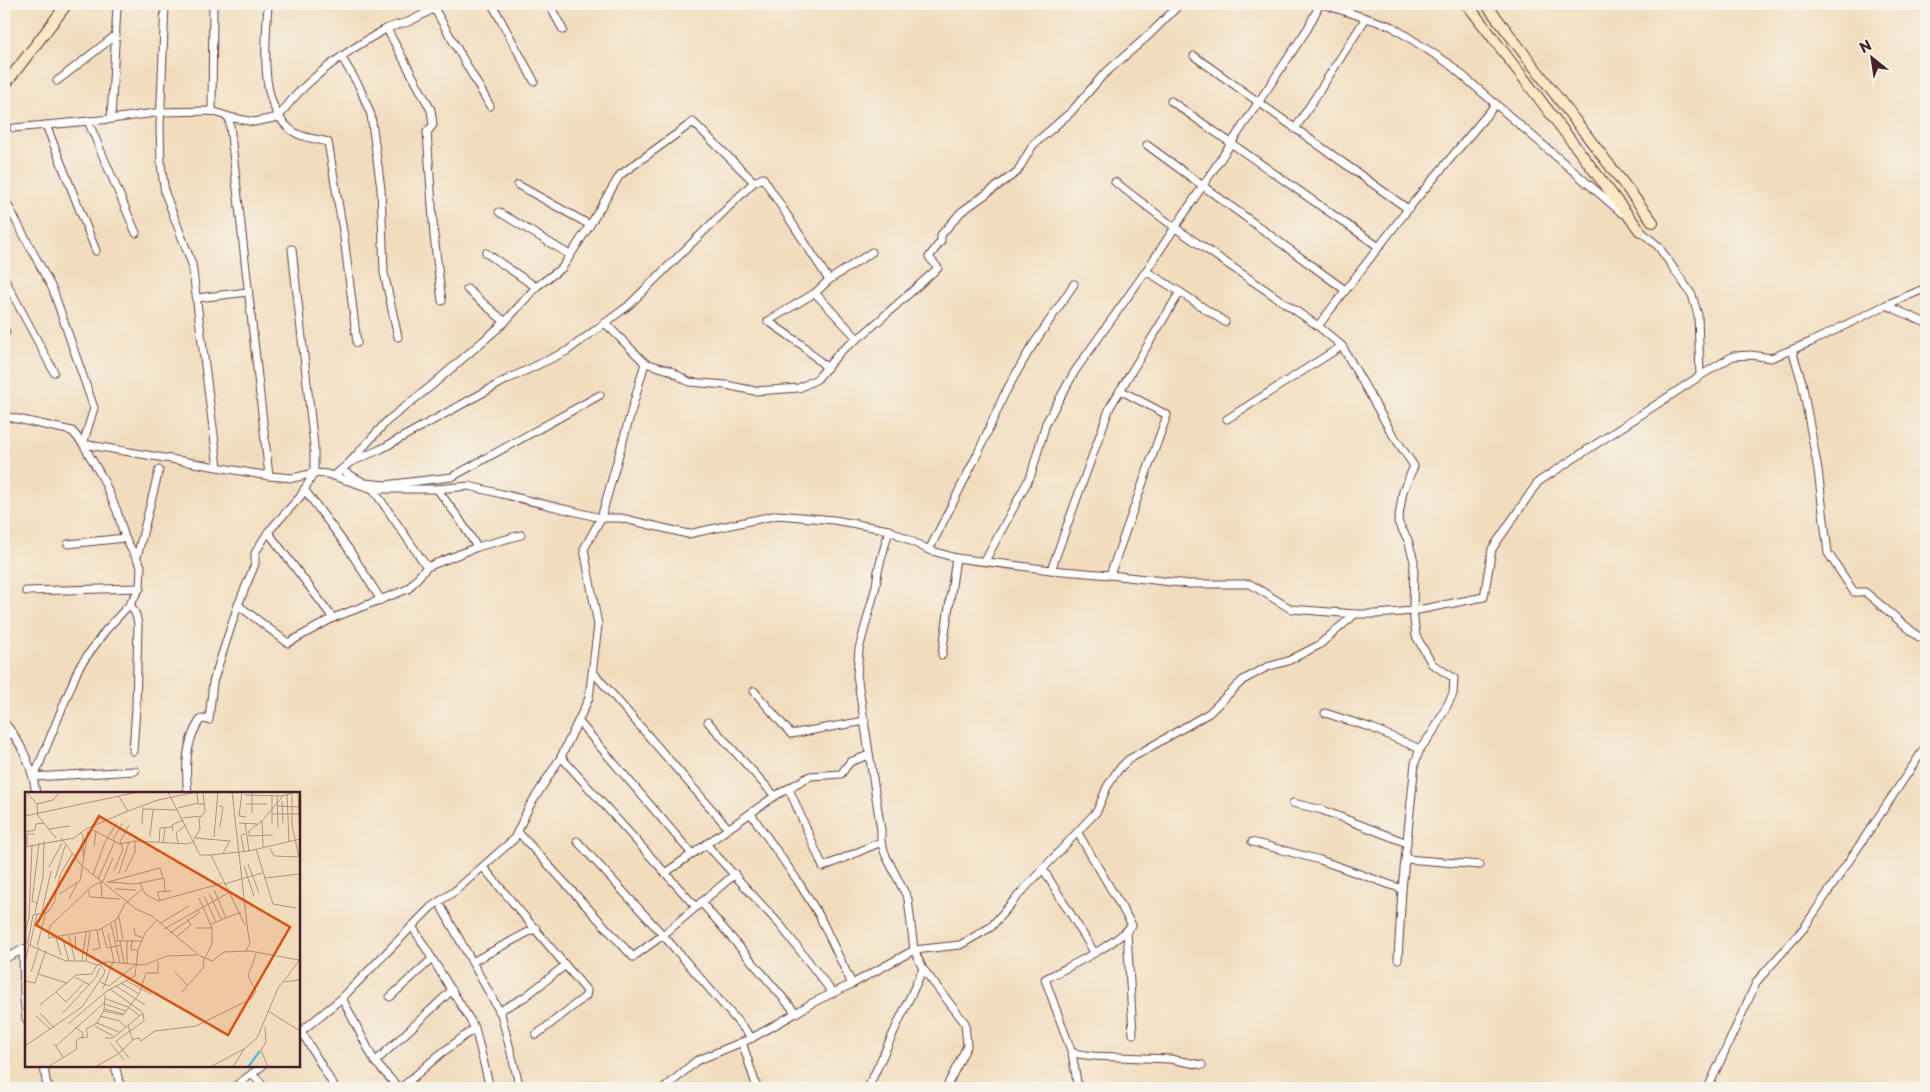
<svg xmlns="http://www.w3.org/2000/svg" width="1930" height="1092" font-family="'Playpen Sans',sans-serif">
  <style>
    .lines { fill: none; stroke-linecap: round; stroke-linejoin: round }
    .street-casing { stroke: #633c41; stroke-width: 9 }
    .secondary-casing { stroke: #633c41; stroke-width: 12 }
    .street { stroke: #fff; stroke-width: 7 }
    .secondary { stroke: #fae7c3; stroke-width: 10 }
    .inset-river { fill: none; stroke: #5abdd8; stroke-width: 2.5 }
    .inset-road { fill: none; stroke: #ae9183; stroke-width: 1 }
    .view { fill: #d8530f; fill-opacity: 0.15; stroke: #d8530f; stroke-width: 2.5 }
    .inset-edge { fill: none; stroke: #4a1f2b; stroke-width: 2.5 }
  </style>
  <rect width="100%" height="100%" fill="#f7f3e8"/>
  <filter id="ink" filterUnits="userSpaceOnUse"><feTurbulence type="fractalNoise" baseFrequency=".02" numOctaves="2"/><feDisplacementMap in="SourceGraphic" scale="10" xChannelSelector="R" yChannelSelector="G"/><feConvolveMatrix kernelMatrix="1 2 1 2 8 2 1 2 1" color-interpolation-filters="sRGB"/></filter>
  <filter id="wash" filterUnits="userSpaceOnUse"><feTurbulence type="fractalNoise" baseFrequency=".0096" numOctaves="4" result="noise"/><feDisplacementMap in="SourceGraphic" scale="20" xChannelSelector="R" yChannelSelector="G"/><feGaussianBlur stdDeviation="1.12" result="paint"/><feColorMatrix in="noise" values="0 0 0 0 0 0 0 0 0 0 0 0 0 0 0 0 0 1.4 0 .05"/><feComposite in="paint" operator="in"/></filter>
  <g filter="url(#wash)">
    <rect width="100%" height="100%" fill="#f1ddbd"/>
  </g>
  <g filter="url(#ink)">
    <g class="lines">
      <defs>
        <g id="street">
          <polyline points="165,4 160,127 161,164 165,193 192,264 218,467"/>
          <path d="M268,4C266,42 257,108 294,132C302,138 318,139 328,142L344,237L357,343"/>
          <polyline points="492,4 534,81"/>
          <polyline points="549,4 563,30"/>
          <polyline points="1322,4 1391,26 1448,63 1622,213"/>
          <polyline points="434,8 490,106"/>
          <polyline points="387,29 431,110 433,125 427,132 434,236 442,301"/>
          <polyline points="1194,56 1408,209"/>
          <polyline points="342,58 359,86 371,115 381,189 384,273 398,337"/>
          <polyline points="57,81 116,35"/>
          <polyline points="1171,101 1379,247"/>
          <polyline points="212,111 213,4"/>
          <polyline points="229,117 269,476"/>
          <polyline points="111,119 117,7"/>
          <polyline points="88,121 136,233"/>
          <polyline points="46,125 96,251"/>
          <path d="M14,128L111,119L162,112L212,111L229,117L254,122L279,117C301,82 349,49 386,29C392,26 400,24 408,22C419,17 431,10 442,4"/>
          <polyline points="1295,129 1366,18"/>
          <polyline points="1147,145 1345,290"/>
          <polyline points="1115,182 1174,227 1318,326 1342,346 1391,432 1414,466 1403,491 1398,522 1408,540 1414,561 1413,611 1416,636 1432,664 1454,678 1453,694 1433,732 1420,749 1415,763 1402,889 1398,959"/>
          <polyline points="518,185 590,225"/>
          <polyline points="4,198 53,290 94,408 83,444 103,479 117,511 125,538 141,566 140,588 130,604 106,630 79,667 34,777"/>
          <polyline points="499,212 570,255"/>
          <polyline points="1638,229 1658,246 1692,295 1698,315 1700,376"/>
          <polyline points="486,253 536,287"/>
          <polyline points="4,278 54,372"/>
          <polyline points="467,289 505,322"/>
          <polyline points="1180,292 1225,322"/>
          <polyline points="815,293 857,338"/>
          <polyline points="197,298 248,292"/>
          <polyline points="1886,305 1926,323"/>
          <polyline points="605,323 645,363 669,370 689,382 726,385 755,391 799,388 817,379 841,351 865,333 938,268 929,257 941,241 941,235 961,212 1017,172 1033,145 1071,112 1103,75 1149,35 1180,4"/>
          <polyline points="1318,326 1408,209 1496,104"/>
          <polyline points="4,333 6,332"/>
          <polyline points="1792,350 1802,382 1818,470 1828,553 1854,592 1865,592 1919,637 1926,635"/>
          <polyline points="827,368 802,345 768,321 815,293 829,280 872,252"/>
          <polyline points="4,416 72,431 83,444 269,476 293,478 314,473 327,474 373,489 437,489 469,486 601,518 621,518 688,534 778,515 834,520 889,530 929,550 956,558 1051,570 1110,575 1189,584 1250,584 1291,609 1355,614 1376,614 1413,611 1484,597 1492,549 1538,482 1700,376 1733,356 1751,355 1771,358 1811,342 1886,305 1926,288"/>
          <polyline points="1227,419 1342,346"/>
          <polyline points="349,463 381,449 506,380 567,351 628,306 754,182 763,178 829,280"/>
          <polyline points="341,470 365,483 385,485 452,477 600,395"/>
          <polyline points="335,475 349,463 387,421 431,386 505,322 536,287 562,268 590,225 620,175 693,122 754,182"/>
          <polyline points="304,489 348,548 381,600"/>
          <polyline points="373,489 427,567"/>
          <polyline points="437,489 458,517 477,547"/>
          <polyline points="889,530 878,571 876,586 859,649 857,675 881,830 881,842 886,856 908,899 914,950 923,969 965,1023 967,1046 946,1088"/>
          <polyline points="268,532 333,618"/>
          <polyline points="68,544 125,538"/>
          <polyline points="929,550 978,453 1005,393 1029,351 1074,284"/>
          <polyline points="137,557 159,470"/>
          <polyline points="985,561 1031,475 1046,423 1075,371 1146,271 1308,28 1320,4"/>
          <polyline points="1051,570 1110,407 1180,292 1146,271"/>
          <polyline points="1110,575 1167,415 1120,390"/>
          <polyline points="26,591 140,588"/>
          <polyline points="130,604 136,615 138,624 136,707 133,751"/>
          <polyline points="238,605 288,643 333,618 408,589 427,567 477,547 521,535"/>
          <polyline points="942,655 956,558"/>
          <polyline points="593,672 728,828"/>
          <polyline points="754,691 791,734 865,721"/>
          <polyline points="1325,713 1372,728 1420,749"/>
          <path d="M4,722C22,743 32,766 36,793"/>
          <polyline points="579,722 692,854"/>
          <polyline points="708,722 775,796"/>
          <polyline points="4,737 13,733"/>
          <polyline points="561,757 695,906"/>
          <polyline points="34,777 135,771"/>
          <polyline points="789,789 823,867 881,842"/>
          <path d="M188,793C185,769 186,739 201,719L209,720L213,682L238,605L255,564V553L268,532L300,497L314,473V446L292,249"/>
          <polyline points="1293,803 1322,810 1407,843"/>
          <polyline points="751,814 797,880 819,915 852,984"/>
          <polyline points="518,832 633,957 663,935 735,874"/>
          <path d="M1078,833L1132,925C1113,947 1071,965 1045,979L1072,1053L1078,1088"/>
          <polyline points="577,841 663,935 752,1038"/>
          <polyline points="1252,842 1320,860 1402,889"/>
          <polyline points="706,844 781,926 832,992"/>
          <polyline points="1406,859 1480,865"/>
          <polyline points="483,867 587,991 586,996 536,1035"/>
          <polyline points="1043,869 1094,952"/>
          <polyline points="665,873 775,796 810,776 841,774 850,762 869,755"/>
          <polyline points="701,902 796,1013"/>
          <polyline points="442,908 501,1014 520,1088"/>
          <polyline points="412,926 475,1028 490,1088"/>
          <polyline points="1127,932 1133,1034"/>
          <polyline points="23,950 24,998 26,1019"/>
          <polyline points="4,959 26,948"/>
          <polyline points="472,962 536,928"/>
          <polyline points="390,997 432,959"/>
          <polyline points="342,998 375,1062 399,1088"/>
          <polyline points="499,1011 525,997 563,967"/>
          <polyline points="301,1031 335,1088"/>
          <polyline points="299,1033 342,998 431,907 455,891 514,839 529,807 561,757 589,698 598,625 584,549 601,518 645,363"/>
          <polyline points="742,1042 757,1088"/>
          <polyline points="1072,1053 1093,1056 1170,1059 1202,1065"/>
          <polyline points="375,1062 452,990"/>
          <polyline points="44,1066 46,1081 49,1088"/>
          <polyline points="115,1066 121,1088"/>
          <polyline points="252,1074 265,1088"/>
          <polyline points="233,1088 262,1066"/>
          <polyline points="401,1088 439,1055 475,1028"/>
          <polyline points="665,1088 696,1061 752,1038 796,1013 812,1003 852,984 914,950 960,945 991,927 1014,900 1097,811 1107,787 1118,770 1128,760 1209,713 1243,680 1267,667 1288,661 1319,645 1355,614"/>
          <polyline points="868,1088 923,969"/>
          <polyline points="1708,1088 1757,981 1804,928 1926,746"/>
        </g>
        <g id="secondary">
          <polyline points="1467,4 1640,231"/>
          <polyline points="1486,4 1653,222"/>
          <polyline points="4,86 67,4"/>
        </g>
      </defs>
      <use href="#street" class="street-casing"/>
      <use href="#secondary" class="secondary-casing"/>
      <use href="#street" class="street"/>
      <use href="#secondary" class="secondary"/>
    </g>
  </g>
  <g transform="translate(25 792)">
    <rect width="275" height="275" fill="#f1ddbd"/>
    <path class="inset-river" d="M223,275L235,259"/>
    <path class="inset-road" d="M1,0L12,12L28,8L35,0M143,0L175,63H186L220,133M172,0L173,12H180M207,0L223,141M217,0L214,24L221,25M273,0L275,46M267,2V33L274,65M220,3L258,4L270,0M262,3L264,50M252,4L253,35M94,5L103,19M257,9L258,31M12,12L13,24L31,46M221,12H242M194,14L198,15L195,35M252,14L273,15M153,16L173,11M118,17L153,18M227,21V0M247,22H275M0,24L113,0M158,26L176,24M237,29L224,39V44L248,43M214,31L232,32M220,31L224,59M117,32L118,15M247,32V4M23,37L45,34M68,38L95,52L110,49L163,52L170,49M148,39L147,33L158,28M0,40L10,38L11,32L19,31M55,41L58,43V64M125,44L128,18M189,45L193,0M36,46L56,73L111,117L127,124L175,164L187,169L199,160L225,159L274,168M170,46L205,49L198,61M88,47L98,31M169,47L175,37L174,27L180,20L178,0M134,50L135,36L147,35M138,51L140,36M153,51L151,41L161,33M2,53V42H9M0,55L49,46L61,37L103,19L133,8L172,0M69,55L71,39M238,55L237,29L258,4M245,56L249,64L274,65M231,57L248,112L271,116M219,60L216,43L220,42M186,63L224,59L275,47M88,66L78,89L67,94L25,134L23,146L76,137L92,127L100,112L117,97M223,72L234,101M219,74L229,104M24,75L37,51M0,79V110M89,79L98,57L95,50L104,33M100,80L110,60V49M94,81L104,50M68,83L80,50L92,31M239,86L275,82M30,87L40,54M73,87L90,49M76,90L77,106M82,90L110,92L139,86L140,100M83,90L135,76L138,86M115,91L120,102L133,109L198,91M199,92L237,81M90,97L111,98M63,98L65,105L95,107M189,98L201,126M184,101L196,127M34,102L55,89L63,39M179,104L191,130M44,107L52,92M135,108L132,100L146,99M13,112L7,109L14,51M17,120L26,79M10,121L18,85L19,49M94,125L98,148M90,129L93,149M86,132L91,154M134,132L164,114M186,132L216,120M109,136L110,143L118,146M171,136H187M77,137L82,156L96,153M139,137L205,100M0,140L4,126L7,53M83,141L89,170M145,141L174,121L172,117M50,143L51,159M44,144L50,169M37,145L44,169M151,145L166,133L162,127M31,146L36,163M0,147L4,153L0,170M102,148V171M107,148L106,158H113M90,149H117M95,149L99,171M3,150L8,123L23,120L29,111L35,83L47,62M4,153L41,169H61L72,173L82,170L119,173L142,164L172,163M5,153L12,121M12,154L21,120M91,154L95,171M67,158L75,156L72,138M221,159L225,151L223,140M57,169L61,140M61,169L65,140M6,180L14,155M150,180L162,193M13,182L42,191M50,185L65,193M0,189L10,191L21,158M102,189L126,202M259,189L275,167M75,190L84,194L110,173M96,191L114,202M91,194L120,213M78,197L88,170M85,197L117,220M31,200L41,210L59,191M157,200L179,175L178,169L187,152V136L174,106M81,207L103,215L115,224M80,212L101,219M15,213L51,183L67,182L72,173M79,217L99,222M78,219L98,223L114,202L121,181H133V169M243,219L275,239M15,221L29,236M38,221L71,185L75,176M11,224L25,237M75,224L95,229L101,236M72,231L94,240M43,232L82,199L110,184L113,158L120,141L132,128M70,234L88,244M103,234L108,249M50,235L58,241L57,247M240,235L241,250L236,258L243,275M80,246H88L118,221M91,249L119,229L118,221M91,249L104,266M29,252L39,266M86,252L99,268M0,254L57,215L79,182L80,178L74,172M31,254L80,210M23,275L52,257L51,249L54,246L63,245L61,237L72,231L79,218L80,203M70,275L93,262L109,247L114,246L116,249L130,239L171,234L226,207L231,199L223,184L231,162M185,275L219,257L232,246L254,194L258,190L275,188M208,275L219,257"/>
    <path class="view" d="M74,24L265,135L203,243L11,133Z"/>
    <rect width="275" height="275" class="inset-edge"/>
  </g>
  <rect width="1930" height="1092" fill="none" stroke="#f7f3e8" stroke-width="20"/>
  <g transform="translate(1872 58) rotate(330)" stroke="#f7f3e8" stroke-width="4" paint-order="stroke">
  <path d="M0-4L9 19L0 12L-9 19Z" fill="#4a1f2b"/>
  <text y="-8" font-size="14" font-weight="bold" text-anchor="middle" fill="#4a1f2b">N</text>
  </g>
</svg>
